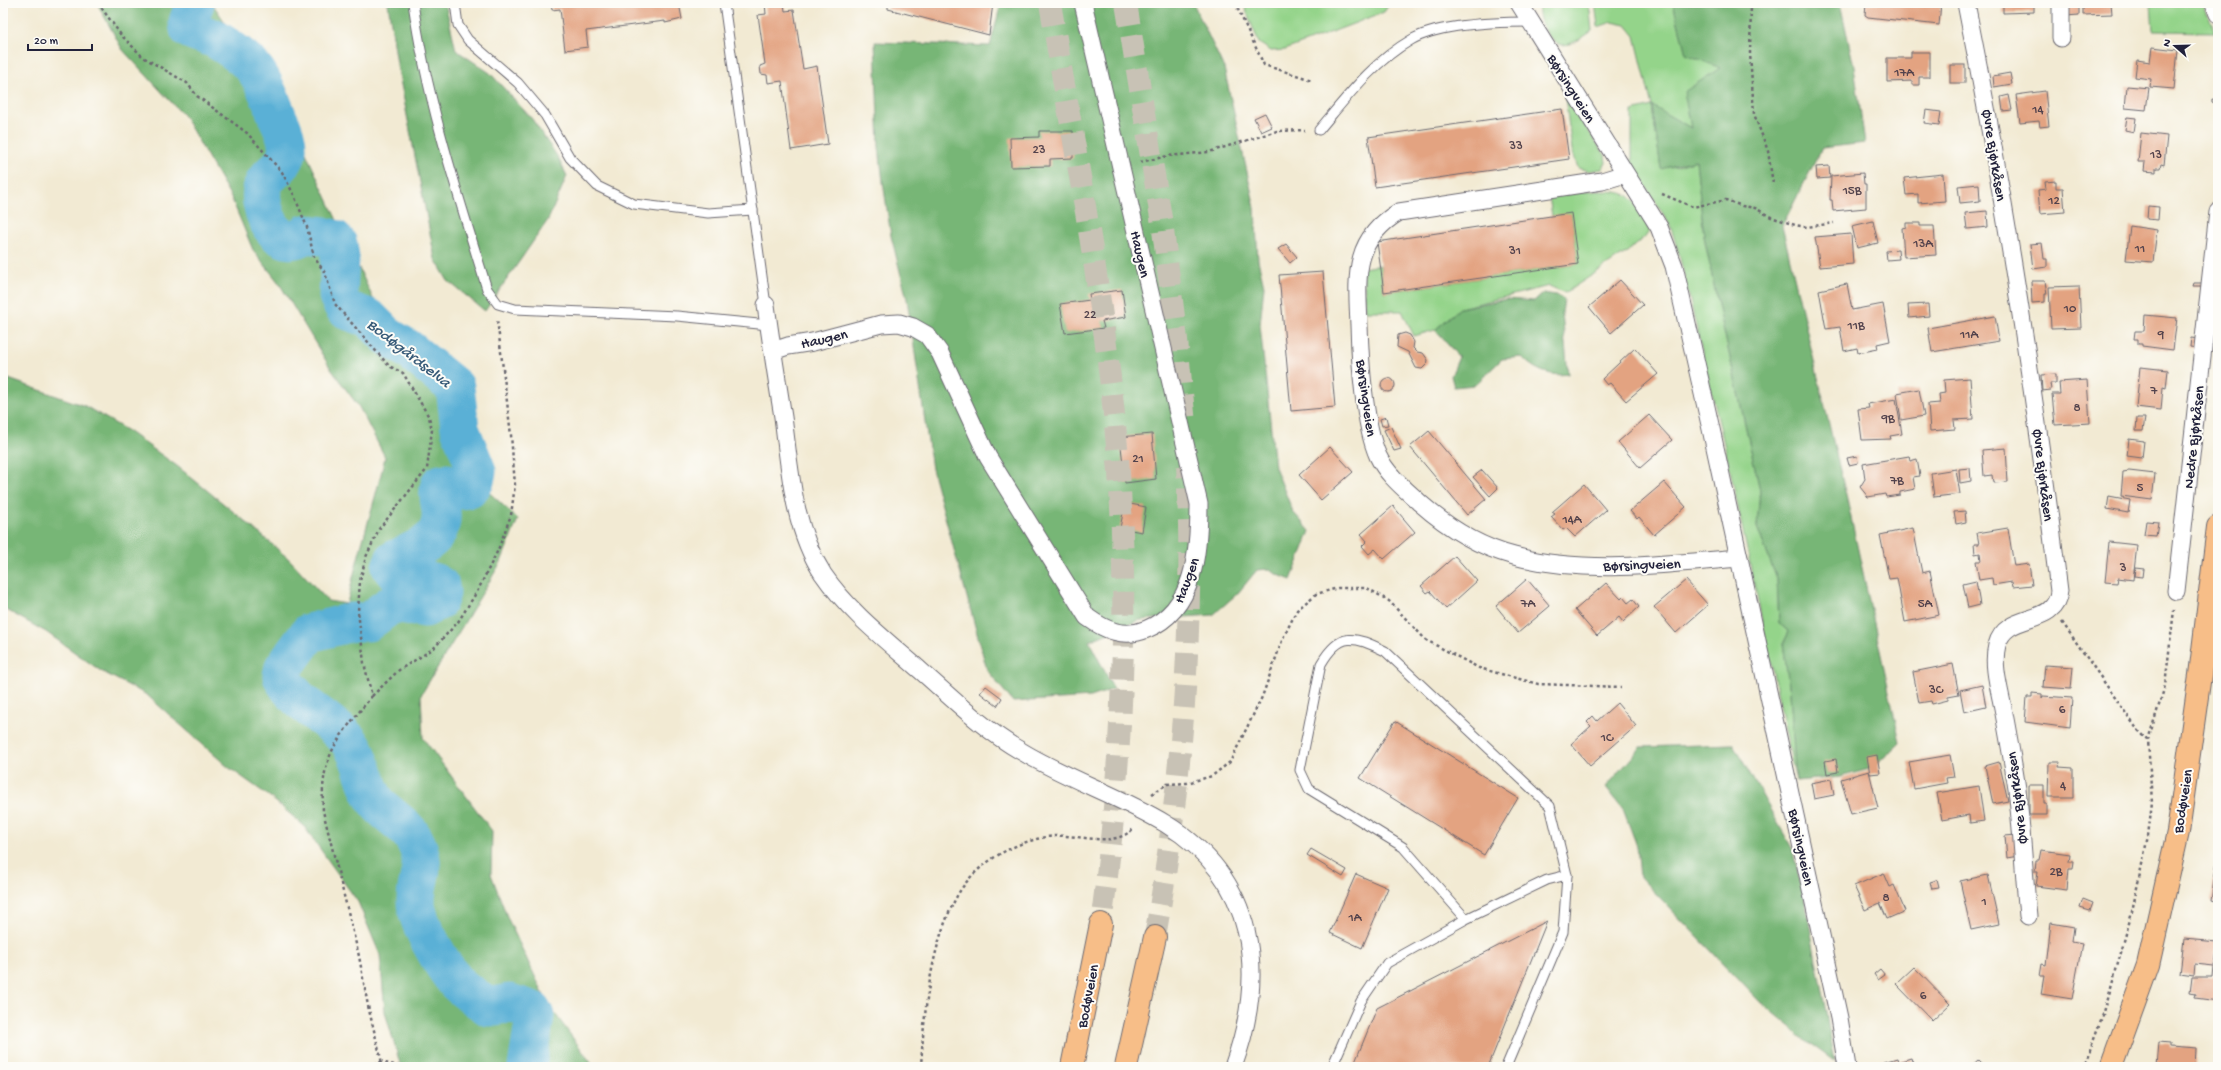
<svg xmlns="http://www.w3.org/2000/svg" width="2221" height="1070" font-family="'Gochi Hand',sans-serif">
  <style>
    .green { fill: #94d48a; stroke: #5b7b62 }
    .forest { fill: #77b676; stroke: #4c6c58 }
    .lines { fill: none; stroke-linecap: round; stroke-linejoin: round }
    .river { stroke: #5ab0d6; stroke-width: 39 }
    .building { fill: #e3a381 }
    .trunk-tunnel { stroke: #c8c2b5; stroke-width: 22; stroke-dasharray: 22 11; stroke-linecap: butt }
    .service-casing { stroke: #6b6870; stroke-width: 11 }
    .minor-casing { stroke: #6b6870; stroke-width: 19 }
    .primary-casing { stroke: #6b6870; stroke-width: 24 }
    .trunk-casing { stroke: #6b6870; stroke-width: 24 }
    .path { stroke: #6b6870; stroke-width: 2.5; stroke-dasharray: 3 3; stroke-linecap: butt }
    .service { stroke: #fff; stroke-width: 9 }
    .minor { stroke: #fff; stroke-width: 17 }
    .primary { stroke: #f7be88; stroke-width: 22 }
    .trunk { stroke: #f7be88; stroke-width: 22 }
    .labels { text-anchor: middle; stroke-width: 4; stroke-linejoin: round; paint-order: stroke }
    .number-label { font-size: 13px; fill: #52424c }
    .street-label { font-size: 15px; fill: #22223b; stroke: #fdfcf7 }
    .water-label { font-size: 16px; font-style: italic; fill: #385b79; stroke: #fdfcf7 }
  </style>
  <rect width="100%" height="100%" fill="#fdfcf7"/>
  <filter id="ink" filterUnits="userSpaceOnUse"><feTurbulence type="fractalNoise" baseFrequency=".025" numOctaves="2"/><feDisplacementMap in="SourceGraphic" scale="8" xChannelSelector="R" yChannelSelector="G"/><feConvolveMatrix kernelMatrix="1 2 1 2 8 2 1 2 1" color-interpolation-filters="sRGB"/></filter>
  <filter id="wash" filterUnits="userSpaceOnUse"><feTurbulence type="fractalNoise" baseFrequency=".012" numOctaves="4" result="noise"/><feDisplacementMap in="SourceGraphic" scale="16" xChannelSelector="R" yChannelSelector="G"/><feGaussianBlur stdDeviation="0.9" result="paint"/><feColorMatrix in="noise" values="0 0 0 0 0 0 0 0 0 0 0 0 0 0 0 0 0 1.4 0 .05"/><feComposite in="paint" operator="in"/></filter>
  <g filter="url(#wash)">
    <rect width="100%" height="100%" fill="#f2ead3"/>
    <g class="green">
      <polygon points="1243,3 1390,3 1384,12 1285,50 1271,51 1259,43"/>
      <path d="M1539,3H1589L1592,31C1576,42 1559,55 1546,32C1540,21 1538,16 1539,3Z"/>
      <polygon points="1595,3 1673,3 1686,53 1720,67 1691,128 1652,107 1661,168 1678,166 1696,160 1704,236 1717,300 1760,490 1757,527 1777,579 1779,623 1789,632 1783,644 1790,692 1796,781 1729,465 1679,254 1670,225 1632,164 1632,111 1652,106 1635,36 1626,25 1612,22 1598,27"/>
      <polygon points="2151,3 2203,3 2215,32 2153,31"/>
      <polygon points="1565,97 1605,155 1606,163 1602,169 1589,171 1578,168 1572,150"/>
      <path d="M1595,191C1637,191 1632,197 1650,232L1627,252L1565,293L1549,286L1460,308L1435,330L1414,336L1402,311H1366L1363,268L1380,265L1384,292L1578,264L1571,214L1552,216L1549,196Z"/>
    </g>
    <g class="forest">
      <path d="M97,3H212L245,52L306,153L375,303L445,397L456,437L479,483L518,519L501,562L421,695L423,738L492,831L491,874L508,919L548,1004L594,1067H401L385,1012L380,955L358,902L303,825L269,796L228,767L147,695L101,671L46,632L3,608V377L85,406L128,431L177,466L251,526L290,560L328,601L347,604C357,554 374,507 385,457L359,407L331,369L279,283L253,250L231,197L184,116L122,49Z"/>
      <polygon points="388,3 445,3 456,50 490,73 532,119 557,156 567,176 548,220 485,311 448,281 435,259 397,64"/>
      <polygon points="1001,3 1193,3 1224,68 1255,208 1258,260 1264,286 1260,325 1275,467 1293,512 1310,531 1291,580 1276,574 1270,569 1257,570 1238,593 1213,615 1140,620 1089,641 1114,689 1091,697 1013,702 987,670 932,469 907,299 891,236 883,182 879,147 875,42 990,46"/>
      <polygon points="1673,3 1840,3 1854,67 1865,143 1822,148 1782,226 1848,504 1900,742 1873,768 1840,777 1796,781 1790,692 1783,644 1789,632 1779,623 1777,579 1757,527 1760,490 1717,300 1704,236 1696,160 1661,169 1652,106 1691,128 1684,92 1720,68 1686,54"/>
      <path d="M1543,293L1556,295L1564,299L1562,313L1568,374C1550,377 1534,370 1522,357L1502,359L1475,385L1454,387L1451,376L1459,357L1435,330L1460,308L1507,299L1534,301Z"/>
      <polygon points="1733,744 1792,848 1805,901 1835,1061 1802,1037 1760,1002 1640,877 1637,846 1623,809 1606,787 1641,747"/>
    </g>
    <g class="lines">
      <path class="river" d="M195,3L188,22L189,29C198,34 208,35 217,40C230,48 247,59 256,71C265,83 272,103 278,118C283,128 290,144 286,156C280,174 258,173 262,202C266,223 281,252 305,234L323,236L334,239L338,244L340,257L338,296L343,306L349,311L369,318L387,336L407,348L455,387L460,429L477,471L475,481L469,489L461,490L447,483L440,484C437,494 440,501 441,511C444,542 417,548 394,560L391,567L393,570L435,583L440,586L441,593L438,601L425,608L393,603L368,622H352L309,633L284,667L282,676C295,705 328,717 348,740C363,757 363,783 376,801C386,815 405,823 414,839C429,867 416,875 416,901C416,922 443,967 457,983C466,992 478,999 489,1007L510,1003L532,1010L535,1016L527,1067"/>
    </g>
    <g id="blocks">
      <g class="building">
        <polygon points="551,3 679,3 682,19 665,23 665,21 586,31 588,47 565,50 560,9 552,10"/>
        <polygon points="765,3 784,3 785,11 794,10 803,69 817,66 828,144 791,150 782,81 768,83 767,75 761,74 760,66 765,64 758,15 766,14"/>
        <polygon points="888,3 993,3 989,35 888,9"/>
        <polygon points="1866,3 1941,3 1939,25 1868,17 1865,15"/>
        <polygon points="2003,3 2034,3 2034,12 2003,13"/>
        <polygon points="2066,3 2079,3 2079,15 2066,16"/>
        <polygon points="2083,3 2111,3 2112,14 2083,15"/>
        <polygon points="2152,47 2178,50 2174,89 2150,87 2151,79 2135,77 2137,60 2150,62"/>
        <polygon points="1911,52 1930,52 1930,77 1919,77 1919,85 1912,85 1912,81 1887,82 1887,58 1911,58"/>
        <rect x="1950" y="65" width="15" height="18"/>
        <polygon points="2010,73 2012,84 1994,87 1993,76"/>
        <polygon points="2127,86 2149,88 2146,110 2125,108"/>
        <polygon points="2045,91 2049,126 2040,127 2039,121 2020,123 2016,95"/>
        <polygon points="2009,95 2012,110 2003,111 2001,97"/>
        <polygon points="2212,99 2218,100 2218,104 2212,102"/>
        <polygon points="1562,109 1569,159 1375,187 1368,137"/>
        <polygon points="1926,110 1941,112 1939,125 1924,123"/>
        <polygon points="1265,113 1272,127 1261,132 1254,118"/>
        <polygon points="2127,117 2136,118 2134,132 2125,130"/>
        <polygon points="1039,131 1073,131 1073,158 1050,159 1050,166 1011,167 1010,138 1039,137"/>
        <polygon points="2141,133 2167,136 2164,165 2161,164 2160,168 2156,168 2156,172 2144,171 2145,162 2138,162"/>
        <polygon points="1829,166 1830,178 1817,179 1816,167"/>
        <polygon points="1863,173 1864,184 1866,184 1866,208 1833,211 1832,200 1830,200 1831,176"/>
        <polygon points="1943,174 1945,201 1918,203 1918,194 1906,195 1904,178"/>
        <polygon points="2056,181 2056,188 2063,188 2065,212 2040,214 2038,190 2046,189 2045,182"/>
        <polygon points="1979,184 1980,201 1960,203 1958,186"/>
        <polygon points="2148,206 2159,207 2158,220 2147,219"/>
        <polygon points="1987,211 1988,227 1967,229 1965,213"/>
        <polygon points="1571,213 1578,264 1384,292 1377,242"/>
        <polygon points="1873,221 1878,243 1857,248 1852,226"/>
        <polygon points="1906,223 1920,223 1920,226 1934,226 1936,255 1904,257 1902,228 1906,227"/>
        <polygon points="2130,226 2157,230 2153,262 2126,260"/>
        <polygon points="1851,234 1853,264 1820,267 1815,237"/>
        <polygon points="2042,243 2044,259 2047,259 2047,267 2033,269 2030,244"/>
        <polygon points="1286,244 1297,257 1290,263 1278,249"/>
        <polygon points="1898,250 1899,259 1887,260 1886,251"/>
        <polygon points="1323,272 1335,407 1291,411 1279,275"/>
        <polygon points="1620,280 1643,305 1611,333 1589,307"/>
        <polygon points="2031,281 2045,281 2047,294 2045,294 2045,302 2032,303"/>
        <polygon points="2193,283 2204,283 2203,286 2192,286"/>
        <polygon points="1847,284 1852,310 1883,304 1890,341 1877,344 1878,349 1858,353 1857,348 1844,351 1840,327 1826,329 1819,290"/>
        <polygon points="2079,286 2081,328 2051,329 2049,287"/>
        <polygon points="1122,290 1126,317 1102,321 1104,328 1065,333 1060,304 1090,300 1089,294"/>
        <polygon points="1928,304 1929,316 1909,318 1908,305"/>
        <polygon points="2145,315 2177,318 2173,350 2142,346 2142,344 2138,344 2138,339 2134,339 2135,331 2144,331"/>
        <polygon points="1995,316 1999,341 1932,352 1928,328"/>
        <polygon points="1405,333 1410,335 1414,342 1413,348 1417,352 1423,353 1428,360 1427,364 1422,369 1416,368 1408,352 1397,347 1398,335"/>
        <polygon points="2191,338 2199,339 2198,348 2190,347"/>
        <polygon points="1635,348 1658,374 1626,401 1610,383 1607,385 1602,379"/>
        <polygon points="2140,367 2168,370 2166,388 2163,387 2161,410 2136,407"/>
        <polygon points="2056,374 2056,383 2050,383 2051,390 2042,391 2041,375"/>
        <polygon points="1970,378 1973,419 1954,420 1955,429 1930,431 1928,404 1940,403 1939,394 1945,393 1944,380"/>
        <circle cx="1388" cy="385" r="7"/>
        <polygon points="2087,380 2090,423 2055,425 2052,394 2060,394 2059,382"/>
        <polygon points="1919,389 1924,416 1901,420 1897,393"/>
        <polygon points="1896,399 1902,434 1890,436 1891,439 1862,440 1858,409 1869,408 1868,404"/>
        <polygon points="1649,415 1672,440 1640,468 1618,442"/>
        <polygon points="1386,417 1388,425 1382,426 1380,419"/>
        <polygon points="2137,418 2145,418 2143,431 2136,431"/>
        <polygon points="1391,427 1401,449 1394,451 1384,430"/>
        <polygon points="1429,431 1486,499 1467,515 1410,447"/>
        <polygon points="1152,434 1156,479 1125,483 1120,437"/>
        <polygon points="2129,439 2144,441 2142,458 2127,456"/>
        <polygon points="1330,447 1353,472 1321,500 1299,475"/>
        <polygon points="2006,448 2008,482 1993,483 1992,475 1984,476 1982,450"/>
        <polygon points="1857,456 1858,463 1849,465 1847,458"/>
        <polygon points="1909,456 1910,461 1917,459 1920,476 1913,477 1915,489 1900,492 1900,495 1886,497 1885,494 1868,497 1860,487 1865,479 1863,464"/>
        <polygon points="1970,468 1971,481 1960,483 1959,469"/>
        <polygon points="1956,469 1960,494 1934,497 1931,473"/>
        <polygon points="1482,470 1498,488 1490,496 1473,477"/>
        <polygon points="2129,471 2155,474 2152,500 2121,496 2123,472"/>
        <polygon points="1664,482 1686,507 1654,535 1639,517 1637,519 1630,511"/>
        <polygon points="1584,484 1606,510 1575,537 1566,528 1563,530 1551,517 1555,514 1552,512"/>
        <polygon points="2109,496 2130,500 2128,513 2107,509"/>
        <polygon points="1125,503 1146,507 1142,532 1120,528"/>
        <polygon points="1393,506 1415,532 1384,559 1375,549 1369,554 1362,546 1367,541 1361,534"/>
        <polygon points="1965,511 1966,522 1956,524 1954,512"/>
        <polygon points="2146,521 2158,522 2156,536 2144,535"/>
        <polygon points="1913,528 1922,573 1930,571 1939,615 1905,622 1897,578 1889,579 1880,535"/>
        <polygon points="2008,528 2014,566 2029,564 2032,585 2013,587 2012,582 1993,585 1992,578 1979,580 1976,561 1981,561 1980,553 1975,554 1974,544 1979,544 1977,533"/>
        <polygon points="2109,542 2137,545 2133,580 2118,578 2117,583 2105,582"/>
        <polygon points="1455,556 1477,581 1446,609 1430,591 1427,593 1421,586"/>
        <polygon points="2135,568 2144,569 2143,577 2134,576"/>
        <polygon points="1527,579 1550,606 1518,633 1496,606"/>
        <polygon points="1686,580 1708,605 1676,633 1654,607"/>
        <polygon points="1976,581 1980,605 1968,608 1963,584"/>
        <polygon points="1606,583 1621,599 1623,597 1628,603 1633,599 1639,607 1623,622 1619,617 1597,636 1575,610"/>
        <polygon points="1953,664 1959,695 1948,697 1948,700 1932,704 1931,701 1919,703 1913,672"/>
        <polygon points="2045,665 2073,667 2071,689 2043,687"/>
        <polygon points="1982,685 1986,707 1964,712 1960,690"/>
        <polygon points="986,686 1002,698 997,706 980,693"/>
        <polygon points="2032,693 2042,694 2042,698 2043,696 2072,698 2070,728 2025,722 2027,697 2032,697"/>
        <polygon points="1617,703 1636,726 1590,766 1571,744 1591,726 1587,722 1593,716 1597,721"/>
        <polygon points="1395,721 1518,798 1484,855 1360,778"/>
        <polygon points="1877,755 1880,773 1870,774 1867,757"/>
        <polygon points="1950,755 1954,777 1946,778 1947,783 1914,789 1909,762"/>
        <polygon points="1836,759 1838,772 1827,774 1825,761"/>
        <polygon points="1999,762 2008,801 1993,804 1985,766"/>
        <polygon points="2049,762 2060,762 2059,767 2073,768 2073,797 2048,797"/>
        <polygon points="1869,771 1878,808 1851,814 1841,779"/>
        <polygon points="1831,779 1834,795 1814,799 1811,783"/>
        <polygon points="2029,785 2044,785 2044,804 2047,804 2047,815 2029,815"/>
        <polygon points="1979,786 1984,821 1970,823 1969,815 1942,820 1937,793"/>
        <polygon points="2016,835 2018,856 2007,858 2005,836"/>
        <polygon points="1311,849 1347,870 1343,877 1307,855"/>
        <polygon points="2041,850 2070,854 2069,861 2074,861 2073,869 2069,869 2067,890 2036,886 2038,872 2035,872 2036,860 2039,860"/>
        <polygon points="2217,860 2218,860 2218,903 2211,901"/>
        <polygon points="1884,873 1890,887 1894,885 1905,911 1887,919 1880,903 1865,910 1854,886"/>
        <polygon points="1356,874 1388,888 1362,948 1330,933"/>
        <polygon points="1988,875 1999,924 1971,930 1960,881"/>
        <polygon points="1937,880 1939,888 1932,889 1930,882"/>
        <polygon points="2083,899 2093,903 2090,911 2080,908"/>
        <polygon points="1547,921 1488,1067 1353,1067 1377,1008"/>
        <polygon points="2051,923 2074,927 2072,942 2082,944 2072,999 2041,994 2044,976 2040,976 2042,964 2046,965"/>
        <polygon points="2184,939 2217,942 2214,965 2218,965 2218,1001 2195,998 2196,994 2190,993 2192,977 2213,977 2214,966 2195,964 2194,975 2180,973"/>
        <polygon points="1914,967 1950,1004 1932,1021 1896,984"/>
        <polygon points="1880,969 1885,975 1878,980 1874,974"/>
        <polygon points="2159,1042 2170,1043 2170,1046 2196,1048 2195,1067 2157,1067"/>
        <polygon points="1897,1058 1898,1062 1911,1058 1914,1067 1885,1067 1884,1062"/>
        <polygon points="1978,1060 1985,1067 1970,1067"/>
      </g>
    </g>
  </g>
  <g filter="url(#ink)">
    <use href="#blocks" fill-opacity="0" stroke="#6b6870" stroke-width="1"/>
    <g class="lines">
      <g class="trunk-tunnel">
        <path d="M1050,3C1076,159 1108,315 1119,473C1129,624 1121,774 1101,924"/>
        <polyline points="1126,3 1163,230 1177,340 1185,424"/>
        <path d="M1155,937C1182,781 1195,624 1187,466"/>
      </g>
      <defs>
        <g id="service">
          <path d="M413,3C427,101 458,195 487,289L498,304L515,309L677,316L769,325"/>
          <polyline points="455,3 458,25 468,40 518,83 545,115 570,158 597,186 634,204 708,213 753,210"/>
          <polyline points="724,3 766,305"/>
          <path d="M1319,130C1347,97 1373,62 1411,40C1438,24 1499,22 1531,22"/>
          <path d="M1332,1067L1361,1001L1387,963L1466,919L1547,880L1567,875L1550,806L1385,651C1354,636 1340,631 1321,664L1300,770L1309,789L1403,847L1466,919"/>
          <polyline points="1506,1067 1563,932 1567,875"/>
        </g>
        <g id="minor">
          <polyline points="1519,3 1659,227 1674,266 1711,429 1839,1018 1847,1067"/>
          <path d="M1966,3C2005,198 2035,394 2059,591C2056,628 2006,610 1997,645C1992,664 1999,688 2003,708C2008,735 2013,762 2017,789C2022,831 2024,874 2028,916"/>
          <polyline points="2061,3 2061,38"/>
          <polyline points="2214,3 2218,14"/>
          <path d="M1625,174L1602,181L1399,212C1352,240 1357,277 1359,325C1360,360 1364,425 1378,456C1387,475 1405,489 1420,503C1446,526 1479,547 1514,556C1586,575 1666,564 1739,558"/>
          <path d="M766,305C771,343 777,380 783,417C790,470 793,528 823,574C849,612 887,641 921,671C953,699 984,730 1021,751C1067,779 1120,796 1166,824C1257,880 1267,974 1233,1067"/>
          <path d="M773,351L788,346L813,342L881,324L899,323L913,327L927,335L940,353L988,457L1087,617C1105,630 1124,639 1147,629C1195,609 1199,551 1199,504L1083,3"/>
          <polyline points="2176,591 2218,212"/>
        </g>
        <polyline id="primary" points="2111,1067 2148,965 2178,832 2200,675 2218,527"/>
        <g id="trunk">
          <polyline points="1072,1067 1101,924"/>
          <polyline points="1126,1067 1155,937"/>
        </g>
      </defs>
      <use href="#service" class="service-casing"/>
      <use href="#minor" class="minor-casing"/>
      <use href="#primary" class="primary-casing"/>
      <use href="#trunk" class="trunk-casing"/>
      <g class="path">
        <path d="M98,3L121,35L143,57L187,83L197,96L247,133L282,172L294,195L307,227L314,257L325,273L335,304L389,366L403,373L429,417L432,430L427,469L379,529L366,557L360,581L358,611L364,663L372,696C338,739 320,753 323,811L359,956L368,1006L383,1067"/>
        <polyline points="1235,3 1264,65 1312,80"/>
        <polyline points="1751,3 1750,53 1754,114 1768,151 1773,184"/>
        <polyline points="1140,162 1168,156 1209,152 1277,131 1305,130"/>
        <polyline points="1662,194 1693,207 1726,200 1742,206 1755,208 1771,217 1795,225 1807,227 1834,223"/>
        <polyline points="2062,622 2137,729 2148,740"/>
        <polyline points="372,696 399,670 433,649 458,622 478,590 498,550 511,515 515,485 511,435 497,319"/>
        <polyline points="1152,794 1167,784 1187,783 1212,776 1230,762 1262,697 1283,638 1297,610 1316,594 1338,588 1367,588 1389,601 1426,640 1479,668 1538,684 1621,687"/>
        <polyline points="362,1067 381,1062 403,1067"/>
        <path d="M921,1067C924,1013 930,947 956,898C973,864 1017,839 1055,836C1081,834 1114,849 1134,828"/>
        <polyline points="2083,1067 2104,1012 2131,916 2148,836 2152,802 2148,740 2165,686 2174,610"/>
      </g>
      <use href="#service" class="service"/>
      <use href="#minor" class="minor"/>
      <use href="#primary" class="primary"/>
      <use href="#trunk" class="trunk"/>
    </g>
  </g>
  <g class="labels">
    <g class="number-label">
      <text x="1904" y="76">17A</text>
      <text x="2038" y="113">14</text>
      <text x="1516" y="149">33</text>
      <text x="1039" y="153">23</text>
      <text x="2156" y="158">13</text>
      <text x="1852" y="194">15B</text>
      <text x="2054" y="204">12</text>
      <text x="1923" y="247">13A</text>
      <text x="2140" y="252">11</text>
      <text x="1515" y="254">31</text>
      <text x="2070" y="312">10</text>
      <text x="1090" y="318">22</text>
      <text x="1856" y="329">11B</text>
      <text x="1969" y="338">11A</text>
      <text x="2161" y="338">9</text>
      <text x="2154" y="394">7</text>
      <text x="2077" y="411">8</text>
      <text x="1888" y="422">9B</text>
      <text x="1138" y="462">21</text>
      <text x="1897" y="484">7B</text>
      <text x="2140" y="491">5</text>
      <text x="1572" y="523">14A</text>
      <text x="2123" y="571">3</text>
      <text x="1528" y="607">7A</text>
      <text x="1925" y="607">5A</text>
      <text x="1936" y="693">3C</text>
      <text x="2062" y="713">6</text>
      <text x="1607" y="741">1C</text>
      <text x="2063" y="789">4</text>
      <text x="2056" y="875">2B</text>
      <text x="1886" y="901">8</text>
      <text x="1984" y="905">1</text>
      <text x="1355" y="921">1A</text>
      <text x="1923" y="999">6</text>
    </g>
    <g class="street-label">
      <text transform="translate(1572 88) rotate(58)" y="5">Børsingveien</text>
      <text transform="translate(1995 155) rotate(81)" y="5">Øvre Bjørkåsen</text>
      <text transform="translate(1141 254) rotate(77)" y="5">Haugen</text>
      <text transform="translate(824 338) rotate(-13)" y="5">Haugen</text>
      <text transform="translate(1367 398) rotate(82)" y="5">Børsingveien</text>
      <text transform="translate(2193 437) rotate(-84)" y="5">Nedre Bjørkåsen</text>
      <text transform="translate(2044 475) rotate(83)" y="5">Øvre Bjørkåsen</text>
      <text transform="translate(1642 564) rotate(-2)" y="5">Børsingveien</text>
      <text transform="translate(1186 580) rotate(-69)" y="5">Haugen</text>
      <text transform="translate(2016 798) rotate(-97)" y="5">Øvre Bjørkåsen</text>
      <text transform="translate(2182 801) rotate(-81)" y="5">Bodøveien</text>
      <text transform="translate(1802 847) rotate(78)" y="5">Børsingveien</text>
      <text transform="translate(1087 996) rotate(-79)" y="5">Bodøveien</text>
    </g>
    <g class="water-label">
      <text transform="translate(410 352) rotate(38)" y="6">Bodøgårdselva</text>
    </g>
  </g>
  <rect width="2221" height="1070" fill="none" stroke="#fdfcf7" stroke-width="16"/>
  <g transform="translate(2175 46) rotate(290)" stroke="#fdfcf7" stroke-width="3" paint-order="stroke">
  <path d="M0-3L7 15L0 10L-7 15Z" fill="#22223b"/>
  <text y="-6" font-size="11" font-weight="bold" text-anchor="middle" fill="#22223b">N</text>
  </g>
  <path d="M28 44v6h64v-6" fill="none" stroke="#22223b" stroke-width="2"/>
  <text x="34" y="44" font-size="12" fill="#22223b" stroke="#fdfcf7" stroke-width="3" paint-order="stroke">20 m</text>
</svg>
